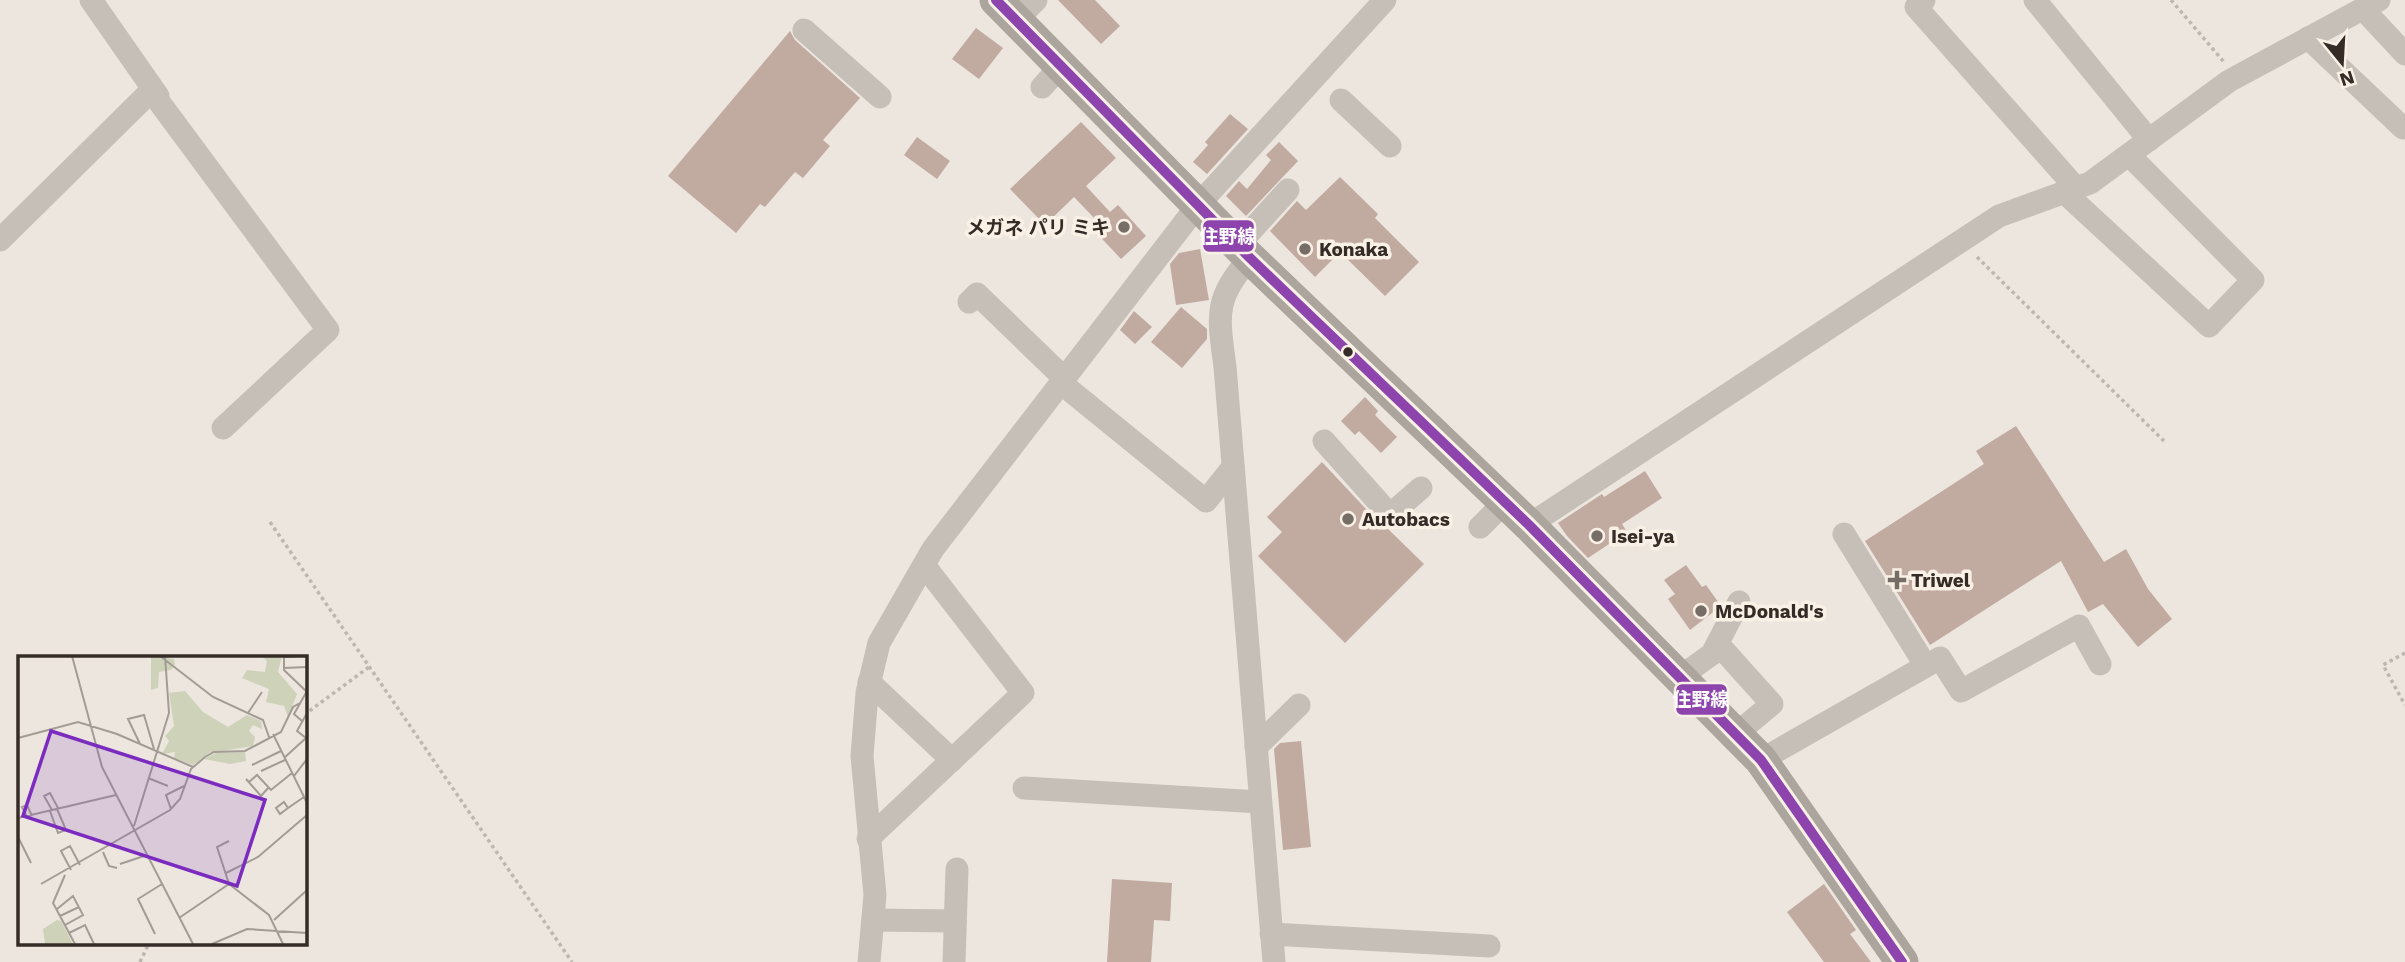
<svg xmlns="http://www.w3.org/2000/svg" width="2405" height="962" font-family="'Work Sans','Noto Sans JP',sans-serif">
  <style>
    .building { fill: #c1aaa0 }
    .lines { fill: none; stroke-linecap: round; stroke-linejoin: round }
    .path { stroke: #beb7b1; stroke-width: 3.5; stroke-dasharray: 3.5 3.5; stroke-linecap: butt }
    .minor { stroke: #c6bfb8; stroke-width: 23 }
    .highway { stroke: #aba59e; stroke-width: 33 }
    .bus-1-casing { stroke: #faf1e6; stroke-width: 16 }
    .bus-1 { stroke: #8e44ad; stroke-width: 10 }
    .poi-dot { fill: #766d67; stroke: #faf1e6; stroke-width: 2.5 }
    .bus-dot { fill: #362c27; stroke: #faf1e6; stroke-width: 2.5 }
    .labels { text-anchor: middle; stroke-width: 7; stroke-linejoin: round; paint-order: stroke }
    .poi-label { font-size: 19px; font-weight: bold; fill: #362c27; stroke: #faf1e6; text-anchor: start }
    .inset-road { fill: none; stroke: #a39c95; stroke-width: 2 }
    .view { fill: #7b2cbf; fill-opacity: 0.15; stroke: #7b2cbf; stroke-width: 3.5 }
    .inset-edge { fill: none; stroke: #362c27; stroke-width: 3.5 }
    .line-badge { stroke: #faf1e6; stroke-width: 2.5 }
    .badge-label { font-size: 19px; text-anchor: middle; font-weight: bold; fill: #fff }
  </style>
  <rect width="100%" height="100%" fill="#ece6df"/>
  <g class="building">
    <polygon points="1058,0 1095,0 1120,26 1101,44"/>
    <polygon points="976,28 1003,48 979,79 952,59"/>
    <polygon points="790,31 795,40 860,98 823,140 830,146 803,178 795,172 765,207 760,204 736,233 668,176"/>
    <polygon points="1230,114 1248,129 1207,174 1193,162 1208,145 1205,142"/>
    <polygon points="1081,122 1116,158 1086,186 1110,212 1118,205 1146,236 1121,259 1091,227 1097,221 1074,197 1045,225 1010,189"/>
    <polygon points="917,137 950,161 937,179 904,155"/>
    <polygon points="1279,142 1298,161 1246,216 1226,196 1239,181 1247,189 1271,160 1266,155"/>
    <polygon points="1340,177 1378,214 1375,218 1419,262 1385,296 1340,252 1315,277 1270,231 1297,201 1306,210"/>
    <polygon points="1200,249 1209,300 1176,305 1170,264 1179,253"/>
    <polygon points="1181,307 1207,329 1207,339 1182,368 1151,342"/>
    <polygon points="1134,311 1152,327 1135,344 1120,330"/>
    <polygon points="1365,397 1378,411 1375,415 1397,437 1381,453 1359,431 1355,435 1341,421"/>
    <polygon points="2016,426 2104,562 2126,549 2148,589 2172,619 2138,647 2103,604 2088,612 2061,561 1930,645 1865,541 1984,464 1976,451"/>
    <polygon points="1322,462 1380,524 1388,529 1424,564 1345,643 1258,556 1282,532 1267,517"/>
    <polygon points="1645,471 1662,498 1622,524 1627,532 1588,558 1567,536 1558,523 1602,494 1604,497"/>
    <polygon points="1686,565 1702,587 1706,585 1721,606 1690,630 1668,599 1675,594 1664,580"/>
    <polygon points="1301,741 1311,847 1283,850 1274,749 1280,743"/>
    <polygon points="1112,879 1172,883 1170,921 1154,920 1151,962 1107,962"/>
    <polygon points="1824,884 1856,930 1850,934 1871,962 1824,962 1787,912"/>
  </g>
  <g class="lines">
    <g class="path">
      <polyline points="2171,0 2224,62"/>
      <polyline points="1977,257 2164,441"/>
      <polyline points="270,522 572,962"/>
      <polyline points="2405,653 2383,665 2405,705"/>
      <polyline points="304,715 369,667"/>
      <polyline points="140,962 149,943"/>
    </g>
    <g class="minor">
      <polyline points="91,0 158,96 154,93"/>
      <polyline points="1924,0 1916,7 2076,188"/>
      <polyline points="2035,0 2149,140"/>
      <polyline points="2363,9 2405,54"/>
      <polyline points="1016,20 1036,0"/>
      <polyline points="804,30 880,97"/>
      <polyline points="2308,38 2403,128 2405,125"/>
      <polyline points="1042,87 1061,66"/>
      <polyline points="151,91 328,330 223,428"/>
      <polyline points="1341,100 1390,146"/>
      <polyline points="2064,192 2209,326 2253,280 2129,155"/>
      <polyline points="0,240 151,91"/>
      <polyline points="1238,245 1288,190"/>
      <path d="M1250,258C1214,299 1218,314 1225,367L1274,962"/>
      <polyline points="969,302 977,294 1064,378"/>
      <polyline points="1061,383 1206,501 1233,467"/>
      <polyline points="1324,441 1390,515 1421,488"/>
      <polyline points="1529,525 1999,216 2090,183 2229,81 2379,0"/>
      <polyline points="1480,527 1505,502"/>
      <polyline points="1844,534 1919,655"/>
      <polyline points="1718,644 1772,704 1736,734"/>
      <polyline points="1680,677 1712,654 1739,602"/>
      <polyline points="869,682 952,760"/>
      <polyline points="1256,747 1299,705"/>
      <polyline points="1761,760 1940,658 1961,691 2079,626 2100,664"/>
      <polyline points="1024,788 1260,802"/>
      <polyline points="868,839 1023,693 924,565"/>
      <polyline points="873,920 955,921"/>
      <polyline points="1271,934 1489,946"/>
      <polyline points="869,962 875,895 862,756 867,693 879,643 933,549 1198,205 1385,0"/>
      <polyline points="954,962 957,869"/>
    </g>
    <polyline class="highway" points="996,0 1250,258 1529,525 1761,760 1902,962"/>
    <defs>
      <polyline id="bus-1" points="996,0 1250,258 1529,525 1761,760 1902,962"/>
    </defs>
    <use href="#bus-1" class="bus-1-casing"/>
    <use href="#bus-1" class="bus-1"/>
  </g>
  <g class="poi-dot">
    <circle cx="1124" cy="227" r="7"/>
    <circle cx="1305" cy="249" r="7"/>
    <circle cx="1348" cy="519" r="7"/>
    <circle cx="1597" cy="536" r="7"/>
    <path d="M1893.5 569.5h7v7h7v7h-7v7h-7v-7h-7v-7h7z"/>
    <circle cx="1701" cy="611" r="7"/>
  </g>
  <circle class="bus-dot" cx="1348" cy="352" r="6"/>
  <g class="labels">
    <g class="poi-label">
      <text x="1110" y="234" text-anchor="end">メガネ パリ ミキ</text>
      <text x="1319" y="256">Konaka</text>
      <text x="1362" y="526">Autobacs</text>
      <text x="1611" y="543">Isei-ya</text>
      <text x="1911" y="587">Triwel</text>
      <text x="1715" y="618">McDonald's</text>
    </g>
  </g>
  <g transform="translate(18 656)">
    <rect width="289" height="289" fill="#ece6df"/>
    <path d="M133,0L156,3L157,8L153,14L141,16L140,32L133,34ZM243,0H264L260,16L279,38L270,61L266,50L248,46L251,33L224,22L229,14L247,16L249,5ZM167,35L185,56L210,71L229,59L243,65L244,73L235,69L231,75L237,81L235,90L191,97L175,109L156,102L157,96L144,98L151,85L147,80L156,70L151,37ZM227,96L228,105L212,108L186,103L198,97ZM39,264L43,265L55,288H27L25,273Z" fill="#cdd2b8"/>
    <path class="inset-road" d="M54,0L84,111L175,288M142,0L195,41L245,64L251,81M281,0L266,1V14L289,36M266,12L289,11M230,57L244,36M284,65L276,58L289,35M255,78L289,147M0,82L60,66L99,78L175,111M288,82L279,75L289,57M122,88L110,63L126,59L136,93M266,102L288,82M234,109L263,95M243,115L267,104M276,120L289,103M130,122L150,130M228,123L243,140L251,131M231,126L239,119L253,134L274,117M270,152L266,146L258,152L262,158L270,152L286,141M153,153L148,139L166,130M34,154L26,140L32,137L40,152M32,155L40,177L48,174L39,153M9,161L4,151L9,149L14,160M0,162L98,139M116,170L151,57L147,0M0,181L13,207M211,185L199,191L211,228L251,259L265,288M85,196L91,210L99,212M102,208L129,199M53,214L43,195L52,190L62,209M208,217L240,201L289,159M47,219L35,247L57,288M23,228L152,154L162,143L173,113L187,101L196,96L227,95L263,76L275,51L282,47M39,253L55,240L65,259L47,269M42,260L61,251M161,262L211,228M256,264L288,235M51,277L67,269L76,288M137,278L120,243L144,228M194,288L229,273L289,277"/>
    <path class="view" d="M33,75L247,144L219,230L5,160Z"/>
    <rect width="289" height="289" class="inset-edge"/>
  </g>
  <g class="line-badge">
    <rect x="1202" y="219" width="53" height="34" rx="7" fill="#8e44ad"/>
    <rect x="1675" y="683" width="53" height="33" rx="7" fill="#8e44ad"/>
  </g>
  <g class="badge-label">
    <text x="1228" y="243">住野線</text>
    <text x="1701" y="706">住野線</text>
  </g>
  <g transform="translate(2342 63) rotate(162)" stroke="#faf1e6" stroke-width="5" paint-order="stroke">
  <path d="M0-5L12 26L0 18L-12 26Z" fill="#362c27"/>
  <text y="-10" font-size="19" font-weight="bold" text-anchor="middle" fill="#362c27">N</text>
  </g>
</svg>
